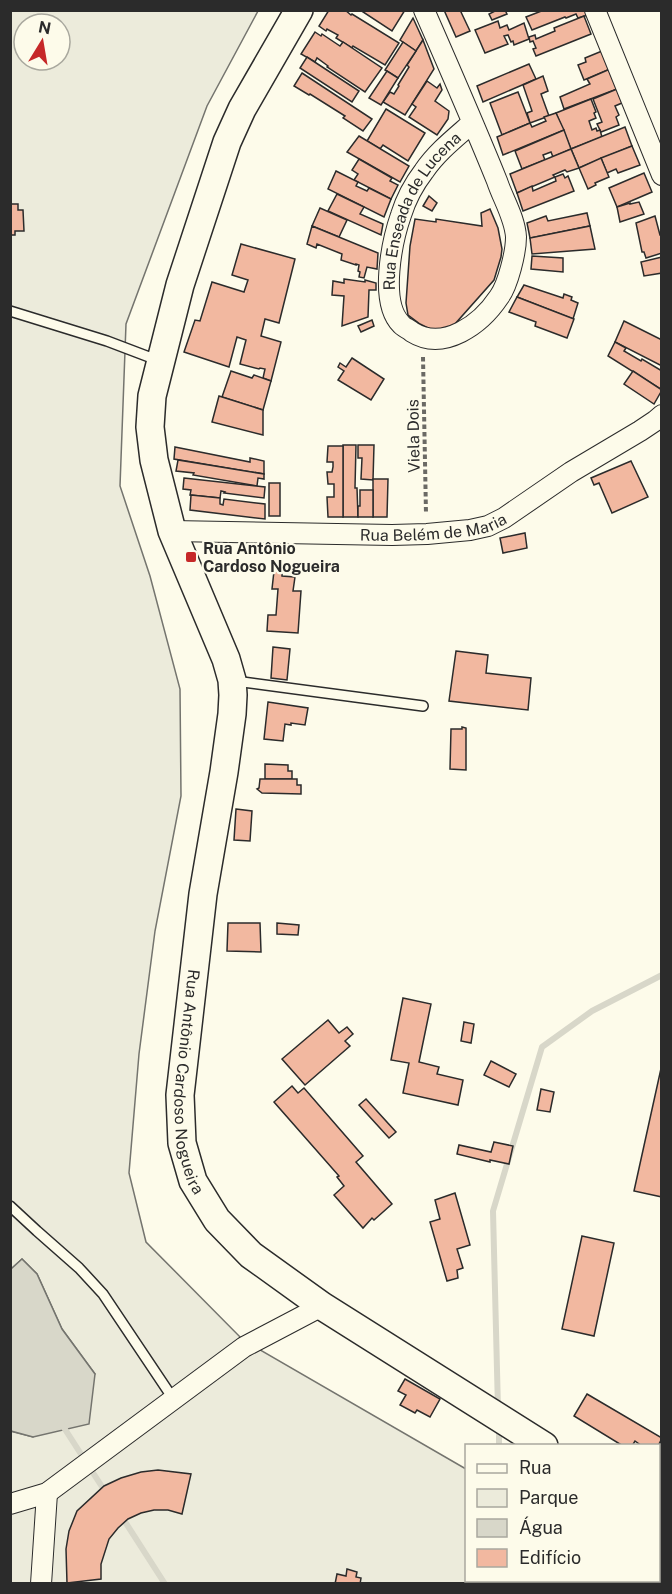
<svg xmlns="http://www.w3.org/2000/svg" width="672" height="1594" font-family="'Public Sans',sans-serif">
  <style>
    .green { fill: #ecebdb; stroke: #74746e; stroke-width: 1.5; fill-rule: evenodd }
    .water { fill: #d8d7c9; stroke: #74746e; stroke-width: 1.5 }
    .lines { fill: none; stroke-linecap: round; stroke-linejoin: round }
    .stream { stroke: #d8d7c9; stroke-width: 6 }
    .building { fill: #f2b8a0; stroke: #2b2b2b; stroke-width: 1.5 }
    .lane-casing { stroke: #2b2b2b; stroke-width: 12 }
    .street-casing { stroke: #2b2b2b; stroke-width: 22 }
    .secondary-casing { stroke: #2b2b2b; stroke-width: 30 }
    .path { stroke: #6a6964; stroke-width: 4; stroke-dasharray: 4.5 3; stroke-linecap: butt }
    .lane { stroke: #fdfbea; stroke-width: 9 }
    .street { stroke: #fdfbea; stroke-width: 20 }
    .secondary { stroke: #fdfbea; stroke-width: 27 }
    .poi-dot { fill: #c62828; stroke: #fdfbea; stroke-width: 2 }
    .labels { text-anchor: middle; stroke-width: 4.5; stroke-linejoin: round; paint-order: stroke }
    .street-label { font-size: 16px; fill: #2b2b2b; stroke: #fdfbea }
    .poi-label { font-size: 16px; font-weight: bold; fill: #2b2b2b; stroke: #fdfbea; text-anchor: start }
  </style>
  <rect width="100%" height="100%" fill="#fdfbea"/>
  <path class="green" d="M11,11H258L207,106L126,324L120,486L150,576L180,689L181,796L155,931L139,1054L129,1173L146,1242L243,1340L466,1469V1580H628L632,1583H11L10,1431L33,1437L95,1374L62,1329L37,1274L22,1259L11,1269ZM24,24H60V60H24Z"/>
  <polygon class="water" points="22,1259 37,1274 62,1329 95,1374 89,1424 33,1437 11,1431 11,1269"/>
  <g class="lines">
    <g class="stream">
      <polyline points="498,1409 493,1211 542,1047 592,1011 662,975"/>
      <polyline points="61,1423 106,1493"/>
      <polyline points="499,1428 499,1446"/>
      <polyline points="122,1517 165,1584"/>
      <polyline points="497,1584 498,1580"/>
    </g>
  </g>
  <g class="building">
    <polygon points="329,10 345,10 351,15 352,14 399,43 385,65 353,46 352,48 336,38 338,35 327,29 326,31 319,26"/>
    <polygon points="360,10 405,10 392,31"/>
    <polygon points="444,10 464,10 461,12 470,31 456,37"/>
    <polygon points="497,10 505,10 507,14 492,20 489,14"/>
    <polygon points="544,10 586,10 588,15 578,18 576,14 566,18 565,17 532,30 526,17"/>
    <polygon points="584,16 591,34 536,56 533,49 536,48 533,41 530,42 529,37 535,35 536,39 555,31 554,28"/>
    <polygon points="413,18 423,40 416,51 400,40"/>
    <polygon points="498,21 500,28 507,25 509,30 524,23 529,39 514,45 513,41 511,42 508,35 504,36 508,44 485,53 475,30"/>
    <polygon points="315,32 321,36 322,34 340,46 343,42 382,68 365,92 327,67 328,66 317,58 315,62 301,54"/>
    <polygon points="423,40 434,69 405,115 383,102 390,92 394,94 399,86 398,85 409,67 407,65"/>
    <polygon points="403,42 416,51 398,78 385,70"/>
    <polygon points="602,51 610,69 584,80 578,65 586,62 585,58"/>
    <polygon points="307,57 359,91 352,102 300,68"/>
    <polygon points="529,64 536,79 483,102 477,86"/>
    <polygon points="610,69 617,89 564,109 560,97 590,84 587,79"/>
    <polygon points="387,71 398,78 381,105 369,98"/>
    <polygon points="302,73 372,119 363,131 343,118 345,116 310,94 309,95 294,86"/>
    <polygon points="543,76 548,91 541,94 549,116 530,123 527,113 532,111 523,85"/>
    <polygon points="427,81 437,88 440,84 442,90 435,101 449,111 448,119 437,135 409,117 416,107 412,104"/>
    <polygon points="617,89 622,103 615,106 619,115 616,117 619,125 601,132 597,124 602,122 593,99"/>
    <polygon points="518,92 530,123 502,135 490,103"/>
    <polygon points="591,99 596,112 594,113 596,118 589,121 592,130 596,128 597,131 600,130 602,137 571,149 556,113"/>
    <polygon points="386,109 425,133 408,161 383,145 380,149 367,141"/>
    <polygon points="556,113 564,130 503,155 497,137 530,123 532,127 546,121 544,117"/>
    <polygon points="625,127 632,146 579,168 571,149"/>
    <polygon points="564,130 571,149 553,157 551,152 543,155 545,160 522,169 515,151"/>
    <polygon points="359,136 409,166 400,182 347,152"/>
    <polygon points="632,146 640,165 618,173 616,169 607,173 601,158"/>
    <polygon points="571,149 579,168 567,172 565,170 553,175 555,177 517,193 510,174"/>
    <polygon points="601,158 609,177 595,183 596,185 588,189 579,168"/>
    <polygon points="359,159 392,178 390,181 398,185 391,199 354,180 358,174 352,170"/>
    <polygon points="336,171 358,182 356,186 367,191 369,188 391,199 384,217 328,189"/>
    <polygon points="644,173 652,192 617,207 609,188"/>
    <polygon points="563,174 565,178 568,176 574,191 523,211 517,193 532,186 533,191 556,181 555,177"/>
    <polygon points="337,194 364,207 360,214 383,224 381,235 328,211"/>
    <polygon points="429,196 437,203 432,211 423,206"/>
    <polygon points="639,202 644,214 620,222 617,207 630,203 630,204"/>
    <polygon points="10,204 18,204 18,210 23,210 24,231 15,231 15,235 10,235"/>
    <polygon points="320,208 347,220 339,237 312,226"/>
    <polygon points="490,209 498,228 502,249 501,257 494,280 454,325 442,330 430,329 420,324 408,315 406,303 410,246 415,219 436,222 436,219 482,226 481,213"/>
    <polygon points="587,213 590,226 530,238 527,223 546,216 548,221"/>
    <polygon points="655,216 660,235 662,237 662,253 646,258 644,252 642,252 636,223"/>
    <polygon points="312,226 378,253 377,269 367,267 364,278 359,277 360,272 358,271 359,265 356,264 356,265 341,260 342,254 317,244 316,248 307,244"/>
    <polygon points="590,226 595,249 532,254 530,238"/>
    <polygon points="241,244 295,259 279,323 265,319 261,336 281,342 271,381 263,378 265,369 260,368 259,369 240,364 246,340 237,337 229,367 184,352 195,320 200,321 212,282 244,292 248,280 232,275"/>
    <polygon points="532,256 563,258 563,272 531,269"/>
    <polygon points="662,257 662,273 644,276 641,262"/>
    <polygon points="344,279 365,282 365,280 376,283 376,290 369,290 368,317 342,326 344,296 332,295 333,281 344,283"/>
    <polygon points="524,285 563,298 564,294 572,297 571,300 578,303 573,319 517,297"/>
    <polygon points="517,297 574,319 567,338 535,326 536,322 509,312"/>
    <polygon points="372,320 374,326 361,332 358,326"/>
    <polygon points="624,321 662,340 662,366 615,342"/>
    <polygon points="615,342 626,348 624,351 641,361 642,359 662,371 662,390 608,356"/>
    <polygon points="352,358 384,379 371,400 338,380 344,371 338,367 340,363 346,367"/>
    <polygon points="231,371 252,378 254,375 271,381 263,410 222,397"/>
    <polygon points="633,371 662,390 654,404 624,384"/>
    <polygon points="219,396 263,410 263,435 212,422"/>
    <polygon points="343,445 356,445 355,488 357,488 358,517 343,517"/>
    <polygon points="358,445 374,445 373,480 361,479 362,458 358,458"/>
    <polygon points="328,446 343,446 343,517 328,517 327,497 334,497 334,484 328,484 327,472 332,472 333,467 333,462 327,462"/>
    <polygon points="175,447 250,462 250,458 264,461 264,474 174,459"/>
    <polygon points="178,460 264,474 264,479 258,478 257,486 193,475 194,473 176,471"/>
    <polygon points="631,461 648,497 612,513 599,483 594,485 591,478"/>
    <polygon points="184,478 265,487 264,498 224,493 225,492 221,491 220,498 190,495 191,490 183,489"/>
    <polygon points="373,479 388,479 387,517 373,517"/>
    <rect x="269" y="483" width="11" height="33"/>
    <polygon points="360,490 373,490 373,517 358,517 358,506 360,506"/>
    <polygon points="191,495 220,498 220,504 223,505 224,499 265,504 265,519 190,510"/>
    <polygon points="525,533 527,548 503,553 500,538"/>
    <polygon points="274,571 282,572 282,576 295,577 293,591 301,591 298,633 267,631 268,615 276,615 278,589 272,589"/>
    <polygon points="273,647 290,649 287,680 271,678"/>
    <polygon points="456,651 488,655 486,673 531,678 528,710 449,701"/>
    <polygon points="268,702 308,708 305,725 291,723 291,725 285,724 283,741 264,739"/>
    <polygon points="462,727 466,728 466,770 450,769 451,729 462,729"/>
    <polygon points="265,764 288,765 288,771 292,771 292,779 265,779"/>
    <polygon points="260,779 297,779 297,785 301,785 301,794 262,793 257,789 259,788"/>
    <polygon points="236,809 252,811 250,841 234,840"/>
    <polygon points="228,923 260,923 261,952 227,951"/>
    <polygon points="277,923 299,925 298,935 277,934"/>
    <polygon points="403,998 431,1004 419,1062 439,1067 437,1074 463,1080 458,1105 403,1093 409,1063 391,1060"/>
    <polygon points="328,1020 339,1033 347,1027 353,1034 345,1041 350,1046 305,1085 282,1059"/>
    <polygon points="464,1022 474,1024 471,1043 461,1041"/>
    <polygon points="491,1061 516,1074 509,1087 484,1075"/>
    <polygon points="662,1064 662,1197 634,1191"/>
    <polygon points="292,1086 298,1093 304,1088 363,1156 356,1162 392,1204 374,1220 372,1218 363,1228 334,1195 344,1186 337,1177 339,1176 274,1102"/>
    <polygon points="541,1089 554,1092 550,1112 537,1110"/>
    <polygon points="366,1099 396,1132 389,1138 359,1105"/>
    <polygon points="494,1142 513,1146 509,1164 490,1160 490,1162 457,1154 459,1145 491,1152"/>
    <polygon points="455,1193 470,1245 457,1249 463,1268 457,1270 458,1278 447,1281 430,1222 440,1219 435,1200"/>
    <polygon points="582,1236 614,1243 594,1336 562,1329"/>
    <polygon points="405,1379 440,1399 430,1417 417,1410 415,1413 400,1405 406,1395 398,1391"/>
    <polygon points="587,1394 662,1438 658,1446 642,1446 635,1441 632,1446 623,1446 574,1416"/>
    <polygon points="158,1470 191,1474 182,1514 168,1510 154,1510 141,1513 128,1519 118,1528 109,1539 101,1564 101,1579 67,1583 66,1549 69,1531 77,1511 104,1486 121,1478 141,1472"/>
    <polygon points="347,1569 357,1572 356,1577 361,1578 360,1584 335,1584 337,1574 346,1576"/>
  </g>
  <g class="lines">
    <defs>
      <g id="lane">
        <polyline points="10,311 107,341 157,360"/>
        <polyline points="235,681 423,706"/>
        <polyline points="10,1206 37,1231 79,1268 103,1294 174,1400"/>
      </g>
      <g id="street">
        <path id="s1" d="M424,10C449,67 474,124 497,181C503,199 515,218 516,237C516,252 508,285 499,297C481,324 444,352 412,332C409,329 403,327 401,324C379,302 392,241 401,215C406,199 414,184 424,171C437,152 455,138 472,123"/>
        <polyline points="595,10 662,175"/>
        <path id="s2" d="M172,531L392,535L427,534L470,530L488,526L504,518L571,472L640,431L655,421L662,415"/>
        <polyline points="10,1504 47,1493 244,1347 322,1306"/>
        <polyline points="41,1584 47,1493"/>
      </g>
      <g id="secondary">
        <path id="s3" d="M299,10L242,109L227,142L180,285L152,396L150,427L154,460L172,531L226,659L232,680L233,695L232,714L224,772L203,894L180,1095L182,1143L193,1181L217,1220L251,1255L322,1306L544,1446"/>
        <polyline points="658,1516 662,1518"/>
      </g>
    </defs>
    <use href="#lane" class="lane-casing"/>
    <use href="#street" class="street-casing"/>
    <use href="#secondary" class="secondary-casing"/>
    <polyline class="path" points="423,357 426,514"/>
    <use href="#lane" class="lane"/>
    <use href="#street" class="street"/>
    <use href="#secondary" class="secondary"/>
  </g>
  <rect class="poi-dot" x="185" y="551" width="12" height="12" rx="3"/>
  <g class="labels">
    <g class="street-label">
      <text dy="6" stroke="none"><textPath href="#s1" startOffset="550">Rua Enseada de Lucena</textPath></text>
      <text transform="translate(413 436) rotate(-91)" y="6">Viela Dois</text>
      <text dy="6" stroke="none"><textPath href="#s2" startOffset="262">Rua Belém de Maria</textPath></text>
      <text dy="6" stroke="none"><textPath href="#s3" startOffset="1120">Rua Antônio Cardoso Nogueira</textPath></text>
    </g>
    <g class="poi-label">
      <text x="203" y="554">Rua Antônio<tspan x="203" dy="18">Cardoso Nogueira</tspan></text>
    </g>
  </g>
  <rect width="672" height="1594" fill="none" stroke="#2b2b2b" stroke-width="24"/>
  <rect x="465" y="1444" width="195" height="138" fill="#fdfbea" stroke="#a9a89e" stroke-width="1.5"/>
  <rect x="477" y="1464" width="30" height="9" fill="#fdfbea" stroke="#a9a89e" stroke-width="1.5"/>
  <text x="519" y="1474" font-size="18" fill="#2b2b2b">Rua</text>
  <rect x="477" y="1489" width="30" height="18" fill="#ecebdb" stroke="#a9a89e" stroke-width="1.5"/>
  <text x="519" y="1504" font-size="18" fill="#2b2b2b">Parque</text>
  <rect x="477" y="1519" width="30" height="18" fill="#d8d7c9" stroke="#a9a89e" stroke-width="1.5"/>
  <text x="519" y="1534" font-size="18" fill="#2b2b2b">Água</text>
  <rect x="477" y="1549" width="30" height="18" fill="#f2b8a0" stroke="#a9a89e" stroke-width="1.5"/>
  <text x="519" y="1564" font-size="18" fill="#2b2b2b">Edifício</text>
  <g transform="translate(42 42) rotate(11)"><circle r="28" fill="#fdfbea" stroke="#a9a89e" stroke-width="1.5"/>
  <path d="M0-4.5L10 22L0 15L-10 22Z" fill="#c62828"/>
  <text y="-9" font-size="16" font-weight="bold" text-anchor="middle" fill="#2b2b2b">N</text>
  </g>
</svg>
